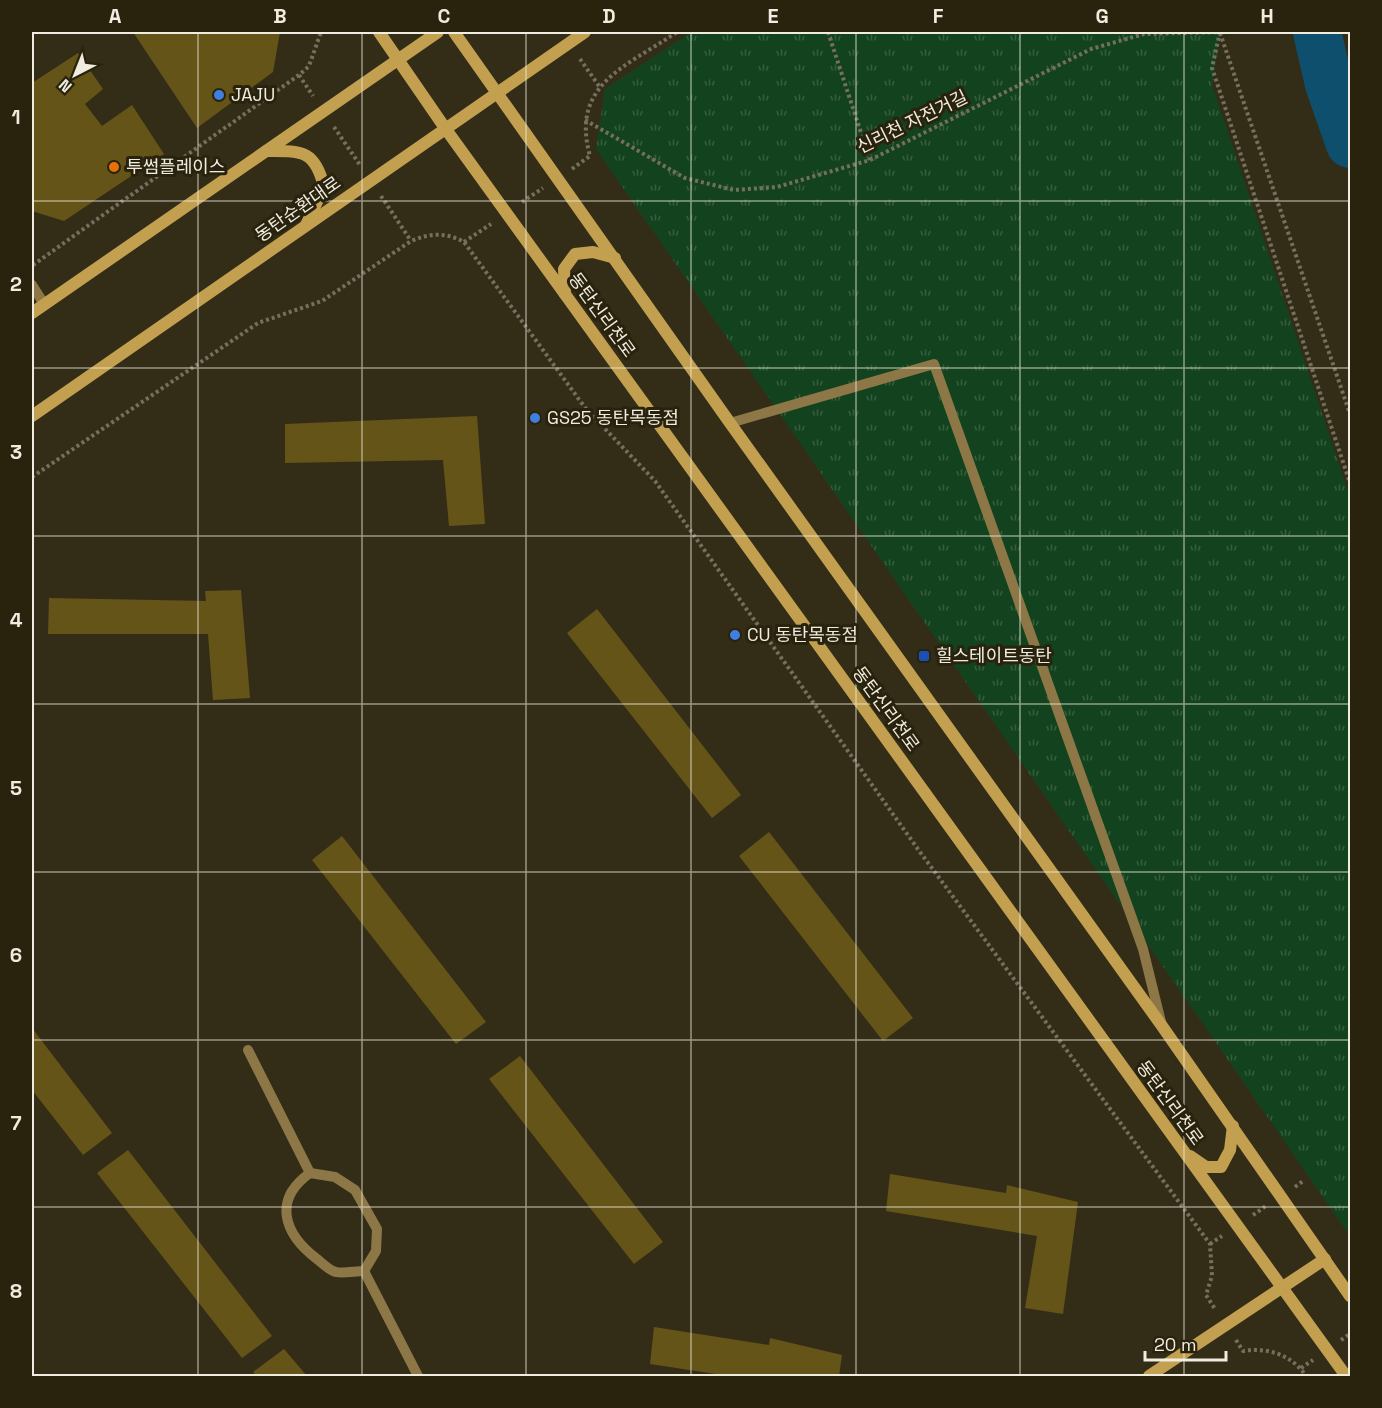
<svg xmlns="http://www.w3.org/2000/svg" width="1382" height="1408" font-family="'Space Grotesk','Noto Sans KR',sans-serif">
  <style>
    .park { fill: url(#park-tufts) }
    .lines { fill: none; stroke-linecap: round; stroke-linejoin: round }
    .river { stroke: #0f4f6e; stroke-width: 48 }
    .building { fill: #655418 }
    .path { stroke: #756f5e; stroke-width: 4; stroke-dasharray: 3 3; stroke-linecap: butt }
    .lane { stroke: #8d7746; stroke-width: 10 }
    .secondary { stroke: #c3a04f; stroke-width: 12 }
    .grid { fill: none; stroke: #f0ece0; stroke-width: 1.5; stroke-opacity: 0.55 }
    .shop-dot { fill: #3f7fe0; stroke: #29230e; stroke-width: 2 }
    .food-dot { fill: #e8710a; stroke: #29230e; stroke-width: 2 }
    .transit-dot { fill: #1a4fb4; stroke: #29230e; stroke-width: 2 }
    .labels { text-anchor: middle; stroke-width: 6; stroke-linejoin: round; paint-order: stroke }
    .poi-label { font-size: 18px; fill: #f0ece0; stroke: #29230e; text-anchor: start }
    .street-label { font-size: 18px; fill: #f0ece0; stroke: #29230e }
    .neatline { fill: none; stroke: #f0ece0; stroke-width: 2 }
    .grid-label { font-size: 20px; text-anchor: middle; font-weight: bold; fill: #f0ece0 }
  </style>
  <defs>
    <pattern id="park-tufts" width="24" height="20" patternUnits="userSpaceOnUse" patternTransform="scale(1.5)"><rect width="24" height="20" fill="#13431e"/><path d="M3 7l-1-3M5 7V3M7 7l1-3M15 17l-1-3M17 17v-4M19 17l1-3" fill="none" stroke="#365e3e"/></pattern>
  </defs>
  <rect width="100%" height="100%" fill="#332d18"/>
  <polygon class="park" points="691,32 1220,32 1212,85 1350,497 1350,1236 596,149 605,89"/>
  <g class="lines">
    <polyline class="river" points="1317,32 1329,84 1350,144"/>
  </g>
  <g class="building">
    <polygon points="133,32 280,32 273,72 197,128"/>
    <polygon points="78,53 103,89 85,104 102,126 132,105 164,154 64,221 32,211 32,83"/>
    <polygon points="477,416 485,524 449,526 443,460 285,463 285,424"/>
    <polygon points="241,590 250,698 213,700 208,634 48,634 49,598 206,601 205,591"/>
    <polygon points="597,609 741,795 712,818 567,633"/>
    <polygon points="769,832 913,1018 883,1041 739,856"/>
    <polygon points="342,836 486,1022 456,1044 312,860"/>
    <polygon points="32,1028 112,1133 83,1155 32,1090"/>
    <polygon points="520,1056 663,1242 634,1264 489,1079"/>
    <polygon points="128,1150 272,1336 242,1358 97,1173"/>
    <polygon points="890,1174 1006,1193 1007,1185 1078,1202 1063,1314 1025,1308 1037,1236 886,1211"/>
    <polygon points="654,1327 769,1345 770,1338 842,1355 839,1376 729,1376 650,1364"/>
    <polygon points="284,1349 307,1376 257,1376 253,1372"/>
  </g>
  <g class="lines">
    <g class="path">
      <polyline points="828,32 870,160"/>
      <polyline points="1220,32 1212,68 1350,483"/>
      <polyline points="1220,33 1350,414"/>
      <polyline points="580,59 599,86"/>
      <polyline points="299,75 313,96"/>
      <polyline points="585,120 685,178 734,190 777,187 870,160 1091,49 1144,34 1224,32"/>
      <polyline points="334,127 360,165"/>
      <path d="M572,169L590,156C570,84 626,67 677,32"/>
      <polyline points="381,196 411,241"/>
      <polyline points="522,202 543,188"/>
      <polyline points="464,242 491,224"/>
      <polyline points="33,265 299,75 309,66 321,32"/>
      <path d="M32,477L258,323L322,301L411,241C430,233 446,232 464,242L586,409L655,481L920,852L1210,1244L1212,1276L1206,1295L1215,1309"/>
      <polyline points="1295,1187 1303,1181"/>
      <polyline points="1253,1215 1266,1206"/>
      <polyline points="1210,1244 1222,1236"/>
      <path d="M1236,1340L1243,1351C1268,1347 1292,1355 1306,1376"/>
      <polyline points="1341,1340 1350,1334"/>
      <polyline points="1301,1368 1313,1360"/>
    </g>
    <g class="lane">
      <polyline points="32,285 44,304"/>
      <polyline points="730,423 934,364 1143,949 1161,1022"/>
      <polyline points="248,1050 310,1173"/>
      <path d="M310,1173L335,1177L355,1190L377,1229L376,1251L364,1271C355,1271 344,1274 336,1272C330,1271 322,1263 317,1259C284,1234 272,1200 310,1173Z"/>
      <polyline points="364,1271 418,1376"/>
    </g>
    <g class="secondary">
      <polyline points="379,32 445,128 1346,1376"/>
      <polyline points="454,32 730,423 1162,1026 1350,1296"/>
      <path d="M266,151C301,151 315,149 324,187L306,225"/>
      <polyline points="565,294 564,269 575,254 593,252 615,258"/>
      <polyline points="32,313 438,32"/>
      <polyline points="32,416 585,32"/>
      <polyline points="1190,1156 1206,1167 1221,1167 1230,1150 1233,1126"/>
      <polyline points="1149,1376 1325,1259"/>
    </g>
  </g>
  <path class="grid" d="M198,32V1376M362,32V1376M526,32V1376M691,32V1376M856,32V1376M1020,32V1376M1184,32V1376M32,201H1350M32,368H1350M32,536H1350M32,704H1350M32,872H1350M32,1040H1350M32,1207H1350"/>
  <g class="shop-dot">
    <circle cx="219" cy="95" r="6"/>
    <circle cx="535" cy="418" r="6"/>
    <circle cx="735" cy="635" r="6"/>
  </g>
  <circle class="food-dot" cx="114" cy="167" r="6"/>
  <rect class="transit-dot" x="918" y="650" width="12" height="12" rx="3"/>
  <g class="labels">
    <g class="poi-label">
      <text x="231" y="101">JAJU</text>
      <text x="126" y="173">투썸플레이스</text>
      <text x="547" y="424">GS25 동탄목동점</text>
      <text x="747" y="641">CU 동탄목동점</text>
      <text x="936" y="662">힐스테이트동탄</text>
    </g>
    <g class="street-label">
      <text transform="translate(912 122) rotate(-26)" y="6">신리천 자전거길</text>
      <text transform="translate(298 209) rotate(-35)" y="6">동탄순환대로</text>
      <text transform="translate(602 315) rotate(54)" y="6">동탄신리천로</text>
      <text transform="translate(886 709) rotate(54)" y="6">동탄신리천로</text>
      <text transform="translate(1170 1103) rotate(54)" y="6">동탄신리천로</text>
    </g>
  </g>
  <rect width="1382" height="1408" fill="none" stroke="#29230e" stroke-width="66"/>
  <g transform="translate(75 75) rotate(222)" stroke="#29230e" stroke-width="4.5" paint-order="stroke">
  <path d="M0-4.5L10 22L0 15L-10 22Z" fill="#f0ece0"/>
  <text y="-9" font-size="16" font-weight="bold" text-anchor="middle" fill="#f0ece0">N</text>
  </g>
  <path d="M1145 1351v9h81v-9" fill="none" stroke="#f0ece0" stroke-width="3"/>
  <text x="1154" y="1351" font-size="18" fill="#f0ece0" stroke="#29230e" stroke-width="4.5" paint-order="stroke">20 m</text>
  <rect x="33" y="33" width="1316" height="1342" class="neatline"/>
  <g class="grid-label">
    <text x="115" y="23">A</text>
    <text x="280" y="23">B</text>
    <text x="444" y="23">C</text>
    <text x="609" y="23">D</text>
    <text x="773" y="23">E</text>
    <text x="938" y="23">F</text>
    <text x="1102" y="23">G</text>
    <text x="1267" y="23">H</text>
    <text x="16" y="124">1</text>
    <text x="16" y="291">2</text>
    <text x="16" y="459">3</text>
    <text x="16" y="627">4</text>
    <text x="16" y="795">5</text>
    <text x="16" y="962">6</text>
    <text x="16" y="1130">7</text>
    <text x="16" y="1298">8</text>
  </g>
</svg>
